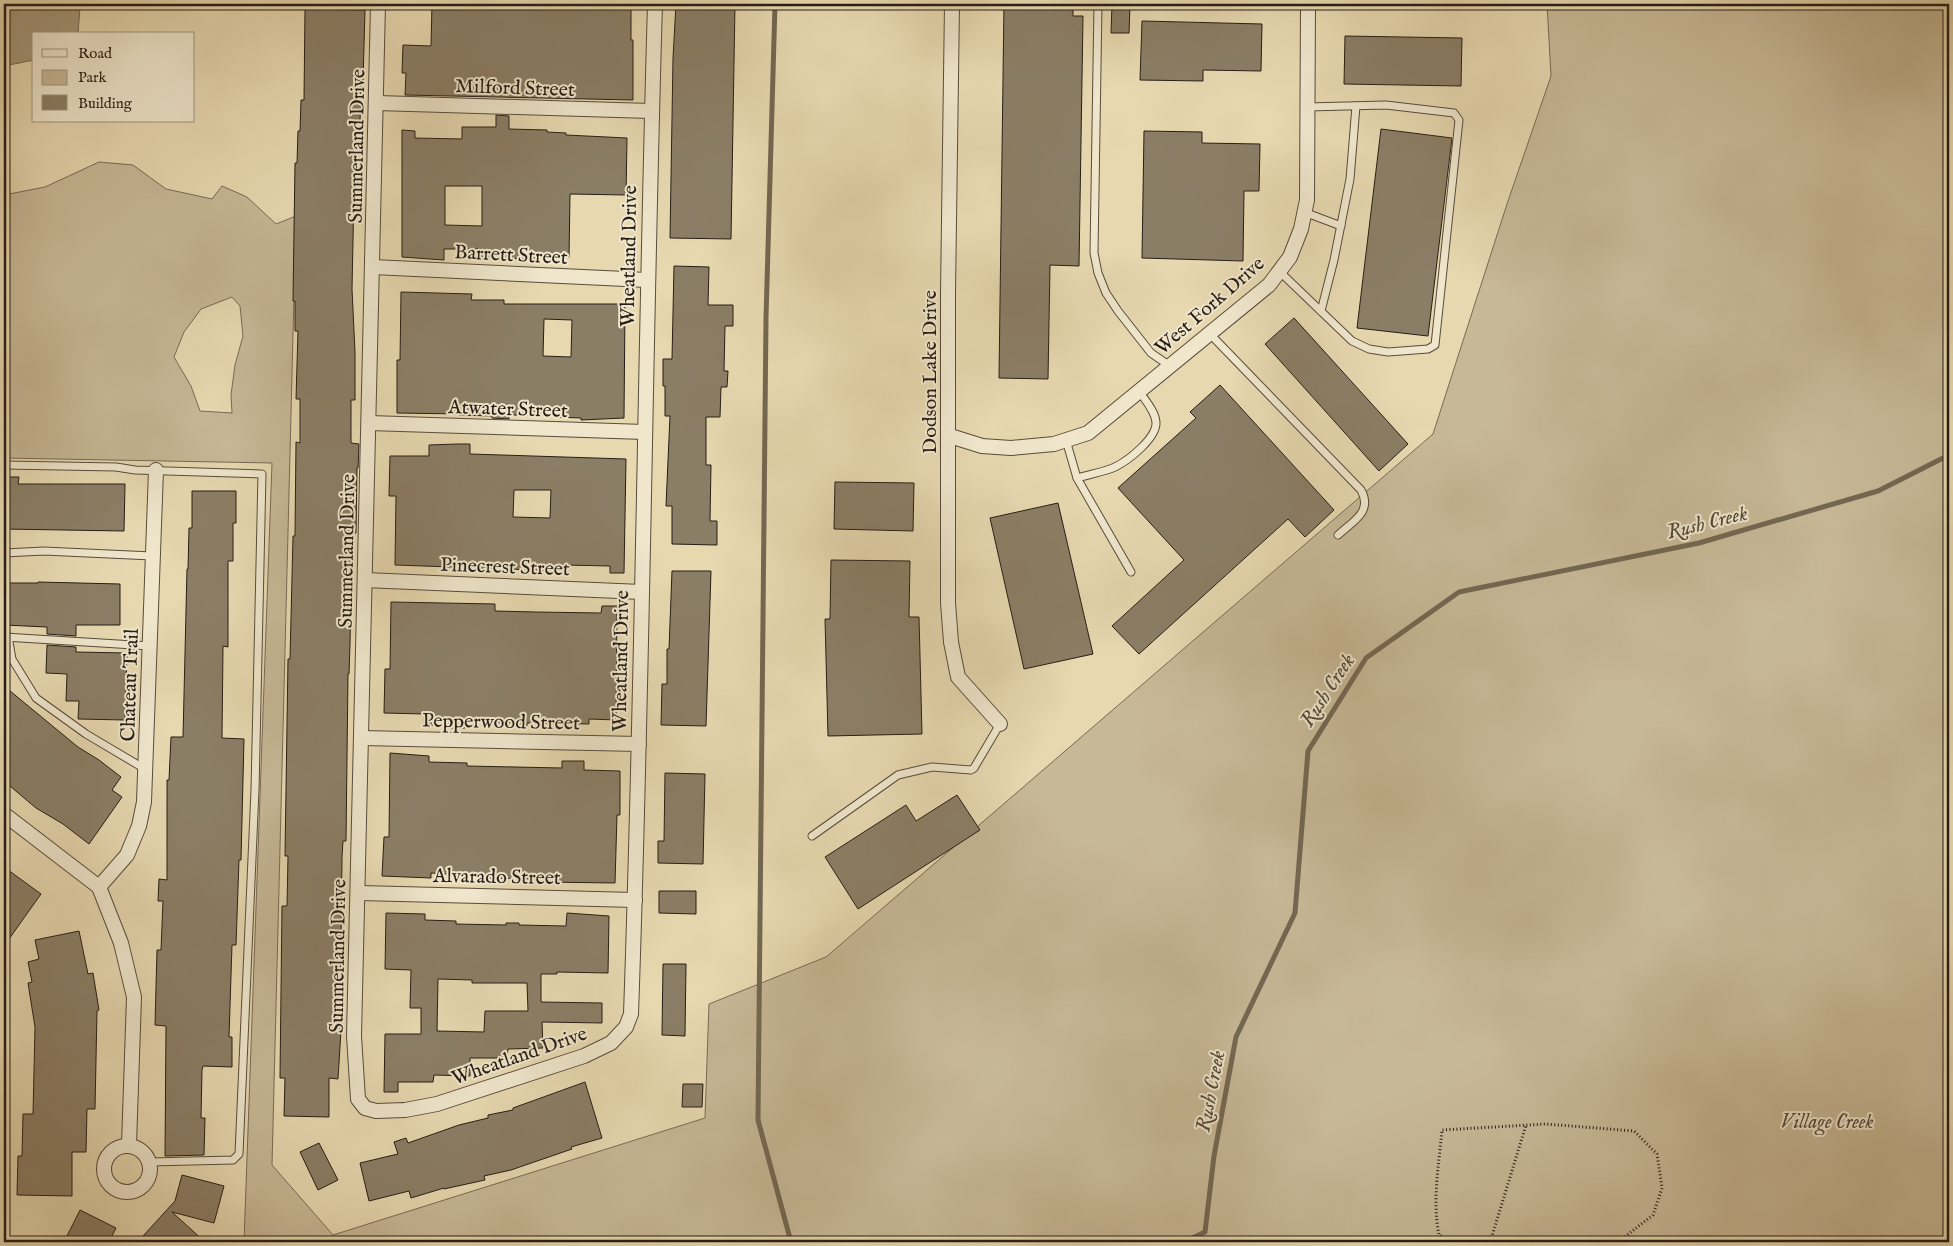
<svg xmlns="http://www.w3.org/2000/svg" width="1953" height="1246" font-family="'IM FELL English',serif">
  <style>
    .green { fill: #c7b896; stroke: #786a56; fill-rule: evenodd }
    .water { fill: #a6987b; stroke: #746752 }
    .lines { fill: none; stroke-linecap: round; stroke-linejoin: round }
    .stream { stroke: #746752; stroke-width: 5 }
    .building { fill: #8b7e66; stroke: #281d15; fill-rule: evenodd }
    .lane-casing { stroke: #584c3c; stroke-width: 9 }
    .street-casing { stroke: #584c3c; stroke-width: 16 }
    .path { stroke: #281d15; stroke-width: 3; stroke-dasharray: 1 2.5; stroke-linecap: butt }
    .lane { stroke: #efe6cc; stroke-width: 7 }
    .street { stroke: #efe6cc; stroke-width: 14 }
    .labels { text-anchor: middle; stroke-width: 4; stroke-linejoin: round; paint-order: stroke }
    .street-label { font-size: 20px; fill: #281d15; stroke: #efe6cc }
    .park-label { font-size: 20px; font-style: italic; fill: #584c3c; stroke: #efe6cc }
    .water-label { font-size: 21px; font-style: italic; fill: #544839; stroke: #efe6cc }
  </style>
  <rect width="100%" height="100%" fill="#e7d8b0"/>
  <filter id="stains"><feTurbulence type="fractalNoise" baseFrequency=".004" numOctaves="4"/><feColorMatrix values="0 0 0 0 .2 0 0 0 0 .09 0 0 0 0 .02 0 0 0 .5 -.17"/></filter>
  <radialGradient id="worn" r=".72"><stop offset=".6" stop-color="#630" stop-opacity="0"/><stop offset="1" stop-color="#630" stop-opacity=".3"/></radialGradient>
  <path class="green" d="M1547,4H1949V1242H244L272,463L4,458V195L45,187L99,162L133,165L166,189L212,199L222,186L247,197L276,224L296,216L272,1165L333,1235L705,1118L709,1004L826,957L1433,434L1507,204L1551,76ZM232,297L240,306L243,336L235,365L231,395L232,413L200,411L191,386L174,357L184,332L201,309Z"/>
  <polygon class="water" points="4,4 78,4 80,7 78,34 34,34 34,60 4,66"/>
  <g class="lines">
    <g class="stream">
      <polyline points="775,4 766,318 758,1120 791,1242"/>
      <polyline points="1184,1242 1205,1232 1214,1156 1236,1037 1295,913 1308,751 1366,658 1459,592 1699,543 1878,491 1949,455"/>
    </g>
  </g>
  <g class="building">
    <polygon points="432,4 631,4 631,40 633,40 633,100 405,95 406,73 402,73 403,45 431,46"/>
    <polygon points="676,4 735,4 731,239 670,238 673,58"/>
    <polygon points="1004,4 1073,4 1073,16 1083,16 1079,266 1050,265 1048,379 999,378"/>
    <polygon points="1112,4 1130,4 1129,33 1111,33"/>
    <polygon points="305,9 365,10 363,81 361,81 360,123 356,123 355,144 352,289 355,352 355,400 351,400 351,443 359,444 358,468 357,468 356,533 353,533 352,549 350,643 349,674 348,674 346,841 343,841 342,857 341,941 344,941 344,955 341,955 340,1001 342,1001 342,1014 338,1079 329,1078 329,1117 284,1116 285,1078 280,1078 282,906 287,906 288,856 285,856 288,659 290,659 293,536 295,536 296,442 300,443 300,399 296,399 298,331 295,331 295,301 293,301 295,163 297,163 298,131 300,131 301,100 304,100"/>
    <polygon points="1142,21 1262,24 1261,71 1203,70 1203,81 1140,80"/>
    <polygon points="1345,36 1462,38 1461,86 1344,84"/>
    <path d="M496,115L509,116V129L547,130V132L566,133V135L627,138L626,195L570,194L569,257L538,256V259L481,258V249H444V260L402,257V130L415,131V138L462,139V127H496ZM445,186H482V226L445,225Z"/>
    <polygon points="1381,129 1452,138 1428,336 1357,328"/>
    <polygon points="1144,131 1202,132 1202,143 1260,144 1259,191 1244,191 1243,261 1142,258"/>
    <polygon points="674,266 709,267 708,305 733,305 733,326 725,326 724,371 728,371 727,387 721,387 720,417 706,417 706,465 711,465 710,521 717,521 717,545 672,544 672,506 666,506 670,416 665,416 665,386 663,386 663,359 672,359"/>
    <path d="M401,292L472,294L471,300H504V304H625L624,418L581,420V418L554,417V415H509V419L492,418V416L459,415V414L397,413V360H400ZM544,319L572,320L571,357L543,356Z"/>
    <polygon points="1294,318 1408,444 1379,471 1265,344"/>
    <polygon points="1220,385 1334,510 1305,537 1288,519 1139,654 1112,626 1184,560 1118,488 1196,418 1190,412"/>
    <path d="M456,444H470V454L626,459L624,573H610V566L563,565V571L395,565L396,496H389L390,456H429V445ZM514,490H551L550,518L513,517Z"/>
    <polygon points="4,477 19,477 18,484 125,484 124,531 4,529"/>
    <polygon points="835,482 914,483 913,531 834,529"/>
    <polygon points="192,491 236,491 236,523 233,523 233,561 228,561 228,647 223,646 222,738 244,739 241,860 239,860 236,945 232,945 229,1037 232,1037 232,1067 203,1066 202,1070 201,1118 205,1118 204,1155 165,1156 166,1026 155,1025 157,950 161,950 163,901 158,901 159,879 167,880 167,780 169,780 171,737 183,737 187,569 188,569 189,528 192,528"/>
    <polygon points="1058,503 1093,654 1024,669 990,518"/>
    <polygon points="831,560 910,561 909,617 919,617 922,734 828,736 825,619 830,619"/>
    <polygon points="672,571 711,571 706,726 661,725 662,684 667,684 667,649 669,649"/>
    <polygon points="38,582 120,584 120,625 76,625 76,636 47,634 47,627 4,625 4,583 38,583"/>
    <polygon points="391,602 495,604 495,611 536,612 601,613 602,606 617,606 616,720 589,719 589,724 527,723 527,726 514,726 514,723 465,722 465,728 451,728 451,726 424,725 424,714 384,713 385,669 390,669"/>
    <polygon points="47,645 76,647 76,652 127,653 125,720 78,719 79,701 66,701 67,674 46,673"/>
    <polygon points="4,686 78,747 99,760 121,777 112,790 122,797 89,844 63,824 36,808 4,781"/>
    <polygon points="390,753 429,756 429,762 467,763 467,766 562,768 562,761 584,761 584,770 620,771 620,815 617,815 615,883 541,882 541,879 481,878 481,876 431,873 431,878 382,876 384,837 389,837"/>
    <polygon points="665,773 705,774 703,864 658,863 658,841 664,841"/>
    <polygon points="957,795 980,830 858,909 825,857 906,805 916,821"/>
    <polygon points="4,867 41,894 4,946"/>
    <polygon points="659,891 696,891 696,914 659,913"/>
    <path d="M386,913L425,914V920L456,921V924L506,925V923H519V925L566,926L567,913L609,916L608,973L557,972V974H541V1002L602,1003V1023L542,1022L543,1048L508,1049L507,1058H470V1076L434,1075L433,1082H398V1092H384L385,1034H421V1008H410L411,970L385,969ZM438,979L472,980V983H527L528,1011H485L484,1032L437,1031Z"/>
    <polygon points="79,931 88,974 93,973 99,1010 97,1011 95,1109 87,1109 86,1152 72,1152 72,1196 17,1195 18,1156 22,1156 23,1114 33,1114 35,1027 28,983 32,982 28,962 39,959 35,940"/>
    <polygon points="663,964 686,964 685,1036 662,1035"/>
    <polygon points="585,1082 602,1138 571,1147 572,1149 511,1170 484,1176 485,1180 444,1189 444,1188 411,1198 409,1191 369,1201 360,1163 398,1154 394,1142 406,1138 408,1143 459,1125 488,1118 488,1115 513,1110 513,1108"/>
    <polygon points="683,1084 703,1084 702,1107 682,1107"/>
    <polygon points="319,1143 338,1180 318,1190 300,1152"/>
    <polygon points="182,1175 224,1186 214,1223 172,1212 205,1242 151,1242 143,1236 175,1201"/>
    <polygon points="80,1210 116,1228 109,1242 64,1242"/>
  </g>
  <g class="lines">
    <defs>
      <g id="lane">
        <polyline points="1098,4 1094,253 1098,273 1106,293 1118,311 1151,353 1170,366"/>
        <polyline points="1304,212 1341,226"/>
        <polyline points="1279,271 1352,341 1369,349 1388,352 1428,349 1435,345 1459,120 1454,113 1386,105 1307,107"/>
        <polyline points="1321,311 1334,260 1350,179 1356,106"/>
        <path d="M1210,334L1361,490C1373,512 1353,521 1338,535"/>
        <polyline points="1066,440 1077,478 1131,572"/>
        <polyline points="4,465 116,467 135,470 262,474 255,790 239,1154 233,1160 150,1162"/>
        <path d="M1077,478C1090,474 1104,472 1115,467C1129,460 1157,438 1156,422C1155,411 1145,400 1139,391"/>
        <polyline points="4,553 44,551 152,556"/>
        <polyline points="8,636 12,659 36,698 86,734 145,769"/>
        <polyline points="4,637 150,646"/>
        <polyline points="812,836 898,775 932,767 971,770 974,768 1000,724"/>
      </g>
      <g id="street">
        <path d="M378,4L354,1036L358,1099L365,1108L376,1111L405,1110L437,1104L584,1056L611,1043L626,1027L631,1014C643,677 645,340 655,4"/>
        <polyline points="952,4 948,293 948,603 951,642 958,677 1000,724"/>
        <polyline points="377,103 651,111"/>
        <polyline points="373,267 647,280"/>
        <polyline points="369,423 645,432"/>
        <polyline points="950,436 982,446 1011,448 1054,444 1088,433 1269,285 1290,257 1301,229 1307,200 1308,4"/>
        <polyline points="365,580 642,592"/>
        <polyline points="362,738 639,744"/>
        <polyline points="4,814 99,887 121,943 134,997 129,1145"/>
        <polyline points="99,887 127,855 139,826 144,802 156,470"/>
        <polyline points="359,893 635,900"/>
        <circle cx="127" cy="1169" r="23"/>
      </g>
    </defs>
    <use href="#lane" class="lane-casing"/>
    <use href="#street" class="street-casing"/>
    <g class="path">
      <path d="M1454,1242L1439,1235C1432,1201 1439,1164 1442,1130L1546,1124L1634,1131L1657,1154L1662,1188L1653,1215L1618,1242"/>
      <polyline points="1481,1242 1492,1236 1526,1125"/>
    </g>
    <use href="#lane" class="lane"/>
    <use href="#street" class="street"/>
  </g>
  <g class="labels">
    <g class="street-label">
      <text transform="translate(515 87) rotate(2)" y="7">Milford Street</text>
      <text transform="translate(356 146) rotate(-89)" y="7">Summerland Drive</text>
      <text transform="translate(511 254) rotate(3)" y="7">Barrett Street</text>
      <text transform="translate(628 256) rotate(-89)" y="7">Wheatland Drive</text>
      <text transform="translate(1209 305) rotate(-41)" y="7">West Fork Drive</text>
      <text transform="translate(929 372) rotate(-90)" y="7">Dodson Lake Drive</text>
      <text transform="translate(508 408) rotate(2)" y="7">Atwater Street</text>
      <text transform="translate(346 551) rotate(-89)" y="7">Summerland Drive</text>
      <text transform="translate(505 566) rotate(2)" y="7">Pinecrest Street</text>
      <text transform="translate(620 661) rotate(-89)" y="7">Wheatland Drive</text>
      <text transform="translate(129 685) rotate(-88)" y="7">Chateau Trail</text>
      <text transform="translate(501 721) rotate(1)" y="7">Pepperwood Street</text>
      <text transform="translate(497 876) rotate(1)" y="7">Alvarado Street</text>
      <text transform="translate(337 956) rotate(-89)" y="7">Summerland Drive</text>
      <text transform="translate(519 1055) rotate(-19)" y="7">Wheatland Drive</text>
    </g>
    <g class="park-label">
      <text x="1827" y="1128">Village Creek</text>
    </g>
    <g class="water-label">
      <text transform="translate(1707 522) rotate(-14)" y="7">Rush Creek</text>
      <text transform="translate(1327 690) rotate(-57)" y="7">Rush Creek</text>
      <text transform="translate(1210 1091) rotate(-79)" y="7">Rush Creek</text>
    </g>
  </g>
  <rect width="1953" height="1246" fill="none" stroke="#e7d8b0" stroke-width="20"/>
  <rect x="5" y="5" width="1943" height="1236" fill="none" stroke="#281d15" stroke-width="2.5"/>
  <rect x="10" y="10" width="1933" height="1226" fill="none" stroke="#281d15"/>
  <rect x="32" y="32" width="162" height="90" fill="#efe6cc" stroke="#9f9683"/>
  <rect x="42" y="49" width="25" height="8" fill="#efe6cc" stroke="#9f9683"/>
  <text x="78" y="58" font-size="15" fill="#281d15">Road</text>
  <rect x="42" y="70" width="25" height="15" fill="#c7b896" stroke="#9f9683"/>
  <text x="78" y="82" font-size="15" fill="#281d15">Park</text>
  <rect x="42" y="95" width="25" height="15" fill="#8b7e66" stroke="#9f9683"/>
  <text x="78" y="108" font-size="15" fill="#281d15">Building</text>
  <rect width="100%" height="100%" filter="url(#stains)"/>
  <rect width="100%" height="100%" fill="url(#worn)"/>
</svg>
